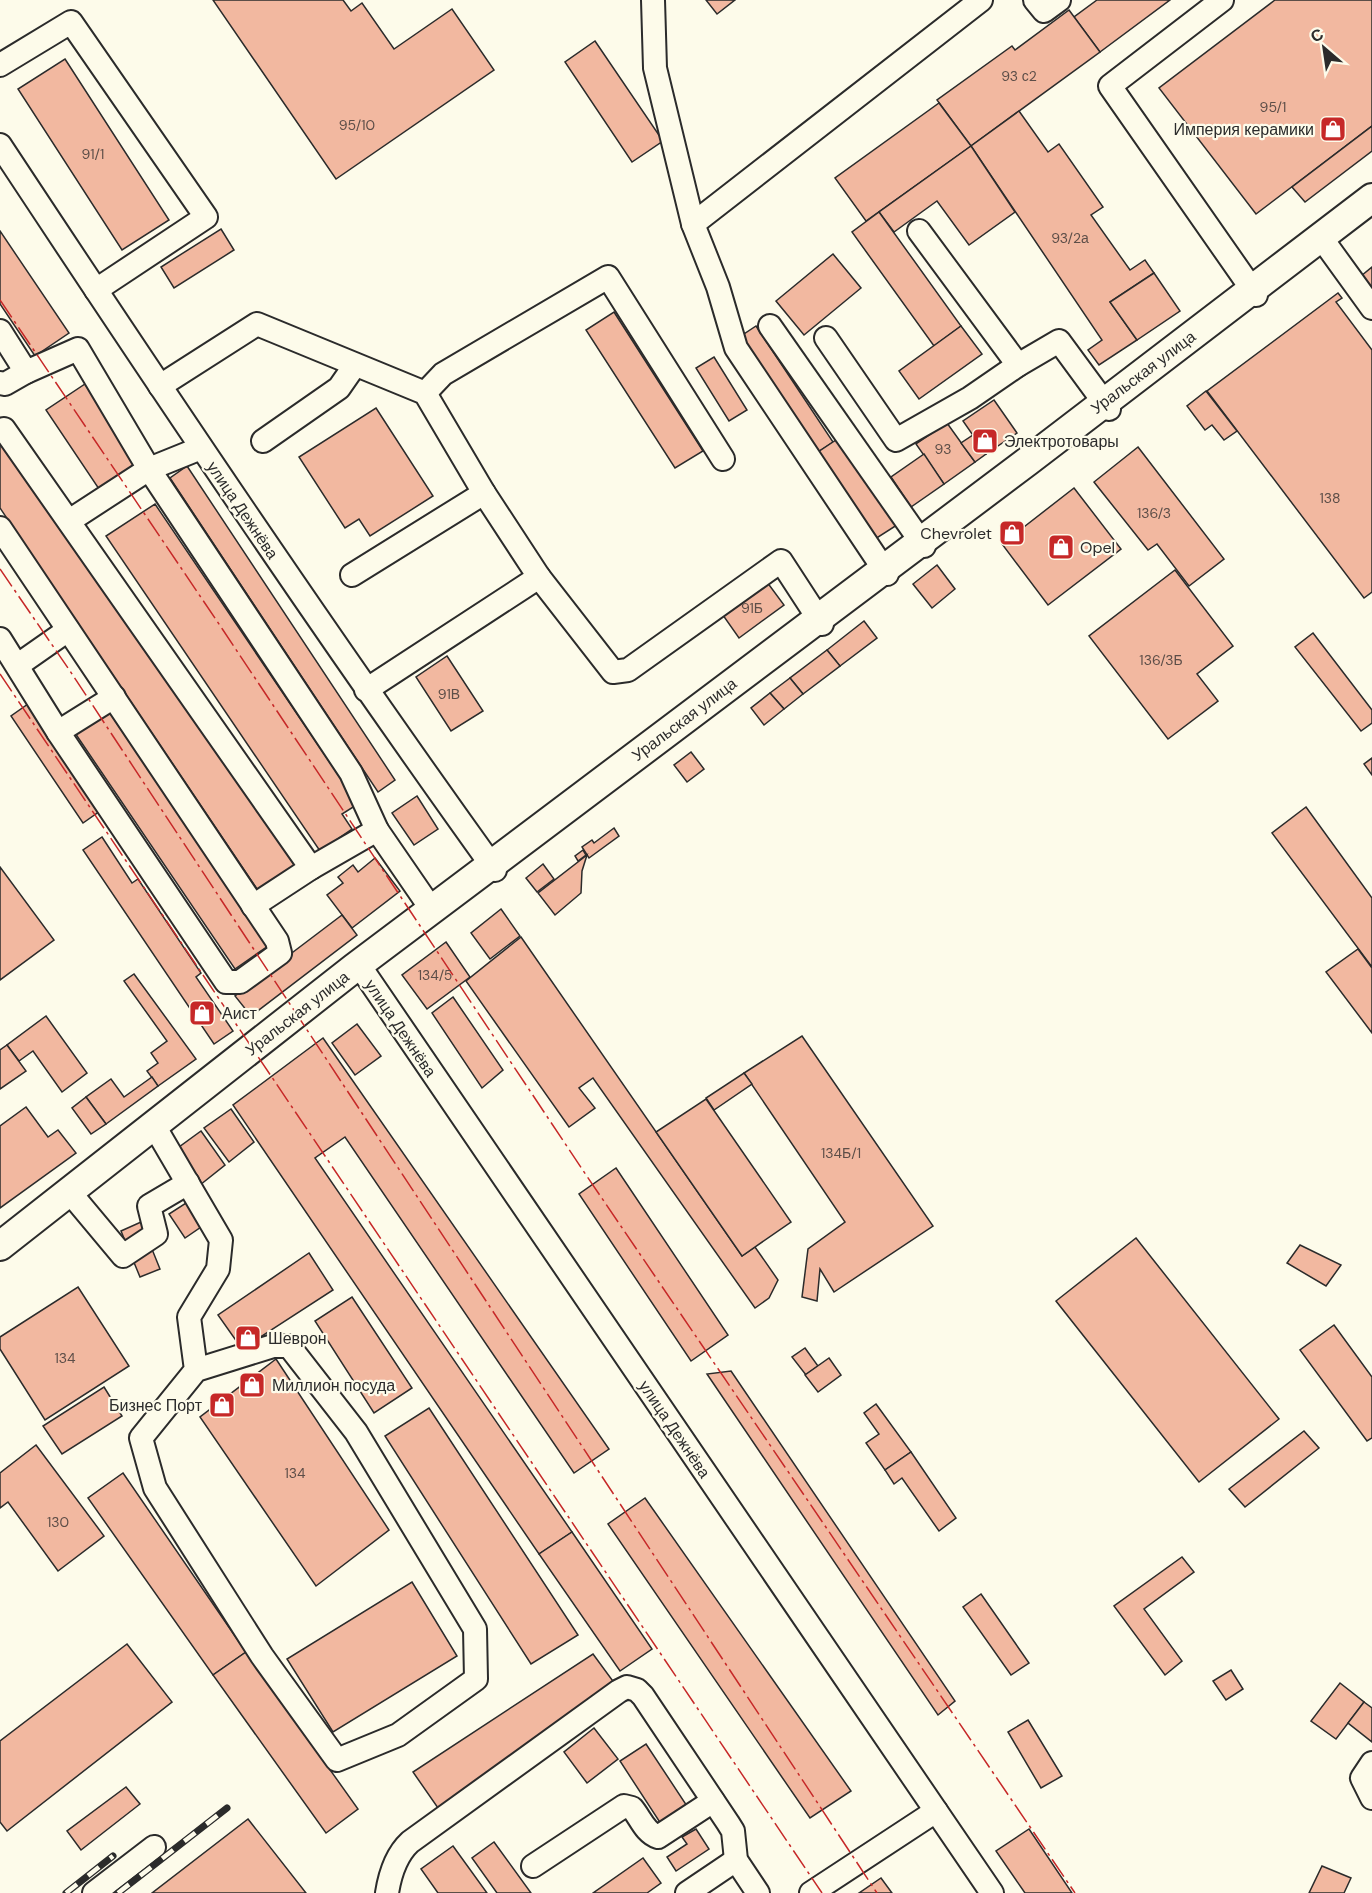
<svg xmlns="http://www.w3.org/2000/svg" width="1372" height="1893" font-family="'DM Sans',sans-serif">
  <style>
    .building { fill: #f2b8a0; stroke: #2b2b2b; stroke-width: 1.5 }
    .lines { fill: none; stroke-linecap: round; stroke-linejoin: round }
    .minor-casing { stroke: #2b2b2b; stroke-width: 26 }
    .major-casing { stroke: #2b2b2b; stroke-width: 32 }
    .minor { stroke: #fdfbea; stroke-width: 22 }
    .major { stroke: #fdfbea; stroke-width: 28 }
    .rail-casing { stroke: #2b2b2b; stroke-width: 7 }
    .rail { stroke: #fdfbea; stroke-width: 4.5; stroke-dasharray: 14; stroke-linecap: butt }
    .power { stroke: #c62828; stroke-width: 1.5; stroke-dasharray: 21 4.5 3 4.5; stroke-linecap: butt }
    .labels { text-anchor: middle; stroke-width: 4.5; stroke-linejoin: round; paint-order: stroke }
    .number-label { font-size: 14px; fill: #5d4e48 }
    .poi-label { font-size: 16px; fill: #2b2b2b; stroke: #fdfbea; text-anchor: start }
    .street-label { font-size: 16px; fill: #2b2b2b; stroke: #fdfbea }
  </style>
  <rect width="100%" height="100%" fill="#fdfbea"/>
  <g class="building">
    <polygon points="213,0 343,0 351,11 362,3 394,49 452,9 494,70 336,179"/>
    <polygon points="706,0 735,0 717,14"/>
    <polygon points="1097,0 1170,0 1100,52 1074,17"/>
    <polygon points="1275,0 1372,0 1372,126 1256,214 1159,88"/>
    <polygon points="1069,10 1100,52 971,146 937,100 1012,46 1015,50"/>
    <polygon points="595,41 663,141 632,162 565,62"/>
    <polygon points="65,59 169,220 122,250 18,89"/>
    <polygon points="939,103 971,146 866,221 835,178"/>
    <polygon points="1019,111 1048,152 1059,144 1103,207 1091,215 1130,270 1145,260 1154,273 1110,302 1137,340 1099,365 1088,350 1102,340 971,146"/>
    <polygon points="1372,126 1372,151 1305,202 1292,187"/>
    <polygon points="971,146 1015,212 969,245 937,201 894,232 879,212"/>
    <polygon points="879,212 961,326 934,346 852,232"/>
    <polygon points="221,229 234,250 174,288 161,267"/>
    <polygon points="0,231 69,333 35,356 0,304"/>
    <polygon points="833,254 861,288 804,335 776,301"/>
    <polygon points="1372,267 1372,289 1361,276"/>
    <polygon points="1154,273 1180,311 1137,340 1110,302"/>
    <polygon points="1338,293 1342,298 1336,302 1372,350 1372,592 1364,598 1207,391"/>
    <polygon points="614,312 703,451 675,468 586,330"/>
    <polygon points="756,326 833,442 818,452 741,336"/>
    <polygon points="961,326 982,354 919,399 899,371"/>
    <polygon points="714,357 747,410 729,421 696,368"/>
    <polygon points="85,384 140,465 101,492 46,410"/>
    <polygon points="1206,391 1237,431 1224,440 1212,425 1205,430 1187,406"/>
    <polygon points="994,400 1017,433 986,454 963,421"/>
    <polygon points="376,408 433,496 370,536 359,519 345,528 299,457"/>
    <polygon points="947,423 975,462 944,484 916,444"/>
    <polygon points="0,429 296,867 259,892 0,508"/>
    <polygon points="973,435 986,454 975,462 961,443"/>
    <polygon points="839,438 897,525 872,541 815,454"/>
    <polygon points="1138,447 1224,559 1189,586 1157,544 1148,550 1094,482"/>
    <polygon points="924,454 944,484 911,507 891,477"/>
    <polygon points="187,466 395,780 378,792 170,478"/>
    <polygon points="1074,488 1121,549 1048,605 1002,544"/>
    <polygon points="155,504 358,804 342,814 352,829 320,851 106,536"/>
    <polygon points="937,565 955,589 932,608 913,584"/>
    <polygon points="1175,570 1233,646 1197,674 1218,701 1168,739 1089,636"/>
    <polygon points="764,578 784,605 739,638 720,611"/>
    <polygon points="864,621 877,638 840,666 827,650"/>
    <polygon points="1313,633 1372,710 1372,723 1361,731 1295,647"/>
    <polygon points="827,650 840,666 803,694 790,678"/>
    <polygon points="447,656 483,711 451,731 416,677"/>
    <polygon points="790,678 803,694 784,709 770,693"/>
    <polygon points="770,693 784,709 764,725 751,708"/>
    <polygon points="28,704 100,811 83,823 11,716"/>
    <polygon points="108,710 268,946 235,969 75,733"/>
    <polygon points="691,752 704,769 687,782 674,765"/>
    <polygon points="1372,758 1372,775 1364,764"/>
    <polygon points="417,796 438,829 414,845 392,813"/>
    <polygon points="1306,807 1372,898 1372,967 1272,833"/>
    <polygon points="614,828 619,836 589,858 582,847 592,840 594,843"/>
    <polygon points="102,837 132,883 138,879 201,973 196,977 233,1031 214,1044 83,850"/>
    <polygon points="583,850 586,855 578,861 575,856"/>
    <polygon points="587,855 582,871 581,893 555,915 538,893"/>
    <polygon points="375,858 400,891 352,928 327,895 343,883 338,877 353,865 358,872"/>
    <polygon points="543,864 554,879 537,892 526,878"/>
    <polygon points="0,867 54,940 0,980"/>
    <polygon points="501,909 520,936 490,959 471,933"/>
    <polygon points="342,915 357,935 251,1016 235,996"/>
    <polygon points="521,937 742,1256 755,1247 778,1280 769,1298 755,1308 593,1078 579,1088 595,1108 569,1127 466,981"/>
    <polygon points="446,942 470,977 427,1009 402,975"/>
    <polygon points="1358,949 1372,968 1372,1033 1326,972"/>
    <polygon points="134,974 196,1059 158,1086 147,1071 158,1063 151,1053 167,1041 124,981"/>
    <polygon points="453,997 503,1070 482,1088 432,1013"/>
    <polygon points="46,1016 87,1073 62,1092 33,1051 19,1061 7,1045"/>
    <polygon points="357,1024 381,1056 355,1075 332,1043"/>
    <polygon points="802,1036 933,1226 834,1292 820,1269 817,1301 802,1297 808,1249 845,1222 744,1073"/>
    <polygon points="323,1038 609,1449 574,1473 345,1137 315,1158 572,1532 539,1554 233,1105"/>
    <polygon points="7,1045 26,1071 0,1089 0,1050"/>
    <polygon points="744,1073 752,1084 714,1110 706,1098"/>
    <polygon points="152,1077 158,1086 106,1124 86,1097 111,1079 124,1097"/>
    <polygon points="86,1097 106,1124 91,1134 72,1108"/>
    <polygon points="706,1099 791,1222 742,1256 656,1132"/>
    <polygon points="26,1107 48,1137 58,1130 76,1153 0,1208 0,1126"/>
    <polygon points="231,1109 254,1142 229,1162 204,1128"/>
    <polygon points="201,1131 225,1165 200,1185 175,1150"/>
    <polygon points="616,1168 728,1335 691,1361 579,1194"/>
    <polygon points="186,1203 201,1227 185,1238 169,1214"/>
    <polygon points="141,1222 160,1269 140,1277 121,1231"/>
    <polygon points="1136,1238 1279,1419 1199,1482 1056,1301"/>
    <polygon points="1300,1245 1341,1265 1326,1286 1287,1263"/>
    <polygon points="309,1253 333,1290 242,1349 218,1315"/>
    <polygon points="78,1287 129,1366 45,1420 0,1349 0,1337"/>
    <polygon points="352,1297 412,1388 374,1413 315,1321"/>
    <polygon points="1334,1325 1372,1377 1372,1438 1367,1441 1300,1350"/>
    <polygon points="805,1348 818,1366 806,1375 792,1357"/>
    <polygon points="829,1358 841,1375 818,1392 805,1375"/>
    <polygon points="276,1359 389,1530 316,1586 200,1417"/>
    <polygon points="731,1371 955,1701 938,1715 707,1374"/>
    <polygon points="104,1387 122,1416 62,1454 43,1426"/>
    <polygon points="876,1404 911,1452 885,1470 866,1443 879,1434 864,1413"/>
    <polygon points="429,1408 578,1635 531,1664 385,1436"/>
    <polygon points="1304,1431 1319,1448 1245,1507 1229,1489"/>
    <polygon points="36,1445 104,1536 58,1571 8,1502 0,1508 0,1473"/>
    <polygon points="911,1452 956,1518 939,1531 902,1478 894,1484 885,1470"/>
    <polygon points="123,1473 246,1652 213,1675 88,1498"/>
    <polygon points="645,1498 851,1791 810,1818 608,1524"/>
    <polygon points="572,1532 652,1649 620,1671 539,1554"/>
    <polygon points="1182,1557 1194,1572 1144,1609 1182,1661 1165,1675 1114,1606"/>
    <polygon points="412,1582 457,1656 333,1732 287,1659"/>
    <polygon points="981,1594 1029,1663 1011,1675 963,1607"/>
    <polygon points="127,1644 172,1702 7,1831 0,1822 0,1741"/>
    <polygon points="246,1652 358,1809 326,1833 213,1675"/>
    <polygon points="593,1654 618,1688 438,1808 413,1772"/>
    <polygon points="1231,1670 1243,1689 1226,1700 1213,1681"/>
    <polygon points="1340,1683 1364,1702 1336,1739 1311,1721"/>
    <polygon points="1364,1702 1372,1708 1372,1742 1348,1723"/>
    <polygon points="1028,1720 1062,1776 1041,1788 1008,1732"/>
    <polygon points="594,1728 618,1759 587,1783 564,1752"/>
    <polygon points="646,1744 687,1806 661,1824 620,1761"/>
    <polygon points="126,1787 140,1804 81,1850 67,1831"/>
    <polygon points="248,1819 306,1893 152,1893"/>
    <polygon points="696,1829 709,1849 676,1871 667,1857 687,1844 682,1837"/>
    <polygon points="1029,1829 1072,1893 1025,1893 996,1851"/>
    <polygon points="494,1842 531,1893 497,1893 472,1858"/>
    <polygon points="453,1846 487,1893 438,1893 421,1869"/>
    <polygon points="643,1858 661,1883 647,1893 593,1893"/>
    <polygon points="1322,1866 1351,1878 1344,1893 1309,1893"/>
    <polygon points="881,1878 892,1893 859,1893"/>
  </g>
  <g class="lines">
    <defs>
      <g id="minor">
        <polyline points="653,0 655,68 693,224 718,287 736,348 887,574"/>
        <polyline points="1035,0 1044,11 1059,0"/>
        <polyline points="1222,0 1110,86 1256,295"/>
        <polyline points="0,65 71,22 206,217 96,290"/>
        <path d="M0,145C161,389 324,632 495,870"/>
        <polyline points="693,224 981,0"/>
        <polyline points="919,231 1018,365"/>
        <polyline points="1325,243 1372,308"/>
        <polyline points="770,326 924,546"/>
        <polyline points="0,331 26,372 78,349 149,469 351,773 377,830 432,910"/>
        <polyline points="826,338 896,440 970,398 1018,365 1059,341 1109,409"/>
        <polyline points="0,383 5,384 26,372"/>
        <polyline points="160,386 257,324 425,393 484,493 539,577 613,672 628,670 781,561 822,624"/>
        <polyline points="425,393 443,374 608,277 723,459"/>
        <polyline points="4,429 311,868"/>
        <polyline points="263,441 339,388 355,365"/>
        <polyline points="69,521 149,469 201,448"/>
        <polyline points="0,528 277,941 280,953 240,982 226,982 58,732 0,639"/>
        <polyline points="352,575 484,493"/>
        <polyline points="18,665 68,630"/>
        <polyline points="366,690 539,577"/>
        <polyline points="58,732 114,697"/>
        <polyline points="253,906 311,868 377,830"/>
        <polyline points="359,965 992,1893"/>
        <polyline points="156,1129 221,1240 218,1269 189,1317 196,1370 141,1438 155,1488 262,1656 337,1760 398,1735 476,1679 475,1629 356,1432 289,1346 273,1346 196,1370"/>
        <polyline points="72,1195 123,1256 156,1234 149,1206 188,1183"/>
        <polyline points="1372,1763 1362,1778 1372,1798"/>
        <path d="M533,1866L624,1806L632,1808C640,1817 645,1833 658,1837L713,1801"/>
        <polyline points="94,1893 154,1847"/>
        <path d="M387,1893C390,1874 396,1855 410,1842L619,1691L627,1687L637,1690L643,1696L728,1823L733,1831L736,1860L758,1893"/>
        <polyline points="687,1893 736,1860"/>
        <polyline points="811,1893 936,1811"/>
      </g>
      <polyline id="major" points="0,1246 354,968 1028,461 1372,198"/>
    </defs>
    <use href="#minor" class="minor-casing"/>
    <use href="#major" class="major-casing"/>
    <use href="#minor" class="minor"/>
    <use href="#major" class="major"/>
    <defs>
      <g id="rail">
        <polyline points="66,1893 113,1856"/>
        <polyline points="118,1893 227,1808"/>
      </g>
    </defs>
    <use href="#rail" class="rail-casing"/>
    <use href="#rail" class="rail"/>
    <g class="power">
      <polyline points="0,300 223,630 582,1169 1075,1893"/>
      <polyline points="0,569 70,671 877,1893"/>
      <polyline points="0,674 822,1893"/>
    </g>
  </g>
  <defs>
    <symbol id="shop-square" viewBox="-11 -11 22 22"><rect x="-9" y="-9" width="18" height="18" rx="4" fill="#c62828" stroke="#fdfbea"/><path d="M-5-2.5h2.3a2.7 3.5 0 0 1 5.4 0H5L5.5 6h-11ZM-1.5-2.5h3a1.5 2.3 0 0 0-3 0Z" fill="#fff"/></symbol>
  </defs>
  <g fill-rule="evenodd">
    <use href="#shop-square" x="1318" y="114" width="30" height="30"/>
    <use href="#shop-square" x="970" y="426" width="30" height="30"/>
    <use href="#shop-square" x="997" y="518" width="30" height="30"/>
    <use href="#shop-square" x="1046" y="532" width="30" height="30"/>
    <use href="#shop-square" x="187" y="998" width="30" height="30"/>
    <use href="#shop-square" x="233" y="1323" width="30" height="30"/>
    <use href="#shop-square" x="237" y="1370" width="30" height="30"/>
    <use href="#shop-square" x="207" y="1390" width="30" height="30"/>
  </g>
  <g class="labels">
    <g class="number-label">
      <text x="1019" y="81">93 с2</text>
      <text x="1273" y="112">95/1</text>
      <text x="357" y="130">95/10</text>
      <text x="93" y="159">91/1</text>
      <text x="1070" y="243">93/2а</text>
      <text x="943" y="454">93</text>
      <text x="1330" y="503">138</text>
      <text x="1154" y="518">136/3</text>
      <text x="752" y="613">91Б</text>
      <text x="1161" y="665">136/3Б</text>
      <text x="449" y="699">91В</text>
      <text x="435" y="980">134/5</text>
      <text x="841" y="1158">134Б/1</text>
      <text x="65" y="1363">134</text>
      <text x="295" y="1478">134</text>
      <text x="58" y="1527">130</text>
    </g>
    <g class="poi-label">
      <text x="1314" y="135" text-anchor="end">Империя керамики</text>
      <text x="1004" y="447">Электротовары</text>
      <text x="992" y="539" text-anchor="end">Chevrolet</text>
      <text x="1080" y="553">Opel</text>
      <text x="222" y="1019">Аист</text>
      <text x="268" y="1344">Шеврон</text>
      <text x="272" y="1391">Миллион посуда</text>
      <text x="202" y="1411" text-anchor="end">Бизнес Порт</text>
    </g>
    <g class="street-label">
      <text transform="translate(1143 372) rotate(-37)" y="6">Уральская улица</text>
      <text transform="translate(243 510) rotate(56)" y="6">улица Дежнёва</text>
      <text transform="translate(684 719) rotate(-37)" y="6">Уральская улица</text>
      <text transform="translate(297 1013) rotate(-38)" y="6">Уральская улица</text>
      <text transform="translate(401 1028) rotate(56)" y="6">улица Дежнёва</text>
      <text transform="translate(675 1429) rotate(56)" y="6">улица Дежнёва</text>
    </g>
  </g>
  <g transform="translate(1324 48) rotate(331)" stroke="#fdfbea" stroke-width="4.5" paint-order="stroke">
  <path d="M0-4.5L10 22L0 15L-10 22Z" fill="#2b2b2b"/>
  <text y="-9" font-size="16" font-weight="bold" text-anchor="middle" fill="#2b2b2b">С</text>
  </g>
</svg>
